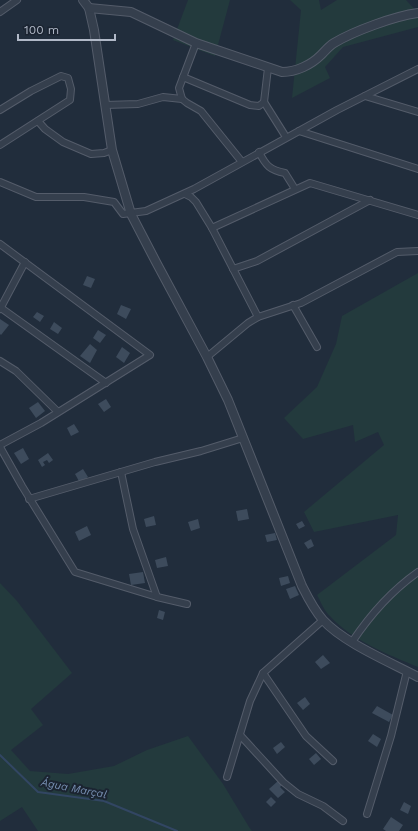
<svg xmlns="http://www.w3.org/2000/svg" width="418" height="831" font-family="'Work Sans',sans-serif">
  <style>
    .green { fill: #233a3d }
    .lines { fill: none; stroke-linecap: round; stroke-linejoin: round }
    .stream { stroke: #324663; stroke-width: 2 }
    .building { fill: #3d4b5c }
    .minor-casing { stroke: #545c6a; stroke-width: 8 }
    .tertiary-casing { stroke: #545c6a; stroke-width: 10 }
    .minor { stroke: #353f4d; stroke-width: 6 }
    .tertiary { stroke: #353f4d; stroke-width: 8 }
    .labels { text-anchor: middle; stroke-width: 4; stroke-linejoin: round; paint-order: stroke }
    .water-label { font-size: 11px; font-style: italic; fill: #778fb2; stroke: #1b2431 }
  </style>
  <rect width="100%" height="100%" fill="#212d3c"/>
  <g class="green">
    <polygon points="188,0 230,0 215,56 173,40"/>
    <polygon points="290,0 319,0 321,10 337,0 406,0 418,13 418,27 343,47 325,67 330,78 292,98 301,10"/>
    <path d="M418,273V667C389,655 351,640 330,616C324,611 321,602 317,595L396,535L398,515L314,532L304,512L384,445L378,432L355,442L353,425L303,439L284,418L317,387L336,344L342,316Z"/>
    <polygon points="0,583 17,601 72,673 31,709 43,725 11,750 30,771 68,774 114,766 147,750 188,736 223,784 249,827 252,831 38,831 22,807 0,821"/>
  </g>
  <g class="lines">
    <polyline class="stream" points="0,755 38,792 104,801 177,831"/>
  </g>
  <g class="building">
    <polygon points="87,276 95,279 91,288 83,285"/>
    <polygon points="121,305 131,309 126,319 117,314"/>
    <polygon points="37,312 44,316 40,322 33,317"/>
    <polygon points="0,319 9,325 1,335 0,334"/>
    <polygon points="54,322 62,328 58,334 50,329"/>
    <polygon points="98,330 106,335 100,343 93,338"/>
    <polygon points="90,344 97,350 90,363 80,356"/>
    <polygon points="122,347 130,353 124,363 116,357"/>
    <polygon points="106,399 111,407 104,412 98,404"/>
    <polygon points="38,402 45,411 36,418 29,408"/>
    <polygon points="74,424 79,432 71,436 67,428"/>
    <polygon points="23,448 29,459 21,464 14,453"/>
    <polygon points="48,453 53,460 49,463 47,460 43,462 45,465 42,467 38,460"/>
    <polygon points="83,469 88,477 80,483 75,474"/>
    <polygon points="247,509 249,519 238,521 236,511"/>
    <polygon points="154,516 156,525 146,527 144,519"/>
    <polygon points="198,519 200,528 191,531 188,522"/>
    <polygon points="302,521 305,526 299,529 296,524"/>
    <polygon points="87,526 91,535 79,541 75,532"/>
    <polygon points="275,533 277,540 267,542 265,535"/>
    <polygon points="311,539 314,546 308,549 304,543"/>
    <polygon points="166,557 168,566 157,568 155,560"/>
    <polygon points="143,572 145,583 131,585 129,574"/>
    <polygon points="288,576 290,583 281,586 279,578"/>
    <polygon points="295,586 299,595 290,599 286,589"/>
    <polygon points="159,610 165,612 163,620 157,618"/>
    <polygon points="323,655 330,663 321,669 315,662"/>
    <polygon points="305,697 310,704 303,710 297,703"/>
    <polygon points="377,706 393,715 389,722 372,713"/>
    <polygon points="373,734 381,739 377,747 368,741"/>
    <polygon points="281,742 285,747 277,754 273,748"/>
    <polygon points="316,753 321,759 314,765 309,759"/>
    <polygon points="278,781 282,785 280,787 285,792 278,798 269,789"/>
    <polygon points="271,797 276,802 271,807 266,802"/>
    <polygon points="404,802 411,806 408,814 400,810"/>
    <polygon points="391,817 403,825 399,831 386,831 383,829"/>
  </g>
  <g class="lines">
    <defs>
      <g id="minor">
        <polyline points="0,12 17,0"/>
        <polyline points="196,43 179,88 182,99 187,103 201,111 242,162"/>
        <polyline points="268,68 264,102 286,137"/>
        <polyline points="183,77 250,105 259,106 264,102"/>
        <polyline points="365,96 418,112"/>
        <polyline points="105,105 138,104 163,97 182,99"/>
        <polyline points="0,110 31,91 61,76 68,78 71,89 70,100 0,145"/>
        <polyline points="38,121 45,129 63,142 91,154 104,153 112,150"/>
        <polyline points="299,131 418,169"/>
        <path d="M259,152C266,166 270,170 285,173L295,189"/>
        <polyline points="0,182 36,197 84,197 114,202 123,214 146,211 194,189 337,110 418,69"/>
        <polyline points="185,194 191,197 196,202 212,228 258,317"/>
        <polyline points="212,228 310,183 418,215"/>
        <polyline points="0,244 150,355 41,423 0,445"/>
        <polyline points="233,269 257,261 370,200"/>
        <polyline points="293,305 317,347"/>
        <polyline points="1,308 106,383"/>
        <polyline points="0,309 25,262"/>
        <polyline points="207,357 248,323 258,317 301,303 397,252 418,251"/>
        <polyline points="0,361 16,371 58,412"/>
        <polyline points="0,447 22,486 75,572 157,597 187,604"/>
        <polyline points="121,472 133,529 157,597"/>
        <polyline points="29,499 155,462 201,451 243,438"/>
        <path d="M352,642C370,615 391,591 418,572"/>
        <polyline points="263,673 306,736 333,761"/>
        <polyline points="240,735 283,782 298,794 323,806 343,821"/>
        <polyline points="227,777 250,701 263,673 323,620"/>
        <polyline points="367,814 391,736 407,671"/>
      </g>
      <g id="tertiary">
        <path d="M83,0L89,8L94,30L112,150L131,214L156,262L207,357L228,400L302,586C308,598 314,610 323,620C344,643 390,662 418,677"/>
        <path d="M89,8L131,12L196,43L282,72C296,72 311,65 321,55C325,51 329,46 334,43C354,31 395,16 418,13"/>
      </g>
    </defs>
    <use href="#minor" class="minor-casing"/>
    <use href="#tertiary" class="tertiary-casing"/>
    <use href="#minor" class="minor"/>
    <use href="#tertiary" class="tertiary"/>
  </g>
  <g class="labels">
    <g class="water-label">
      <text transform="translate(74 788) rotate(11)" y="4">Água Marçal</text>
    </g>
  </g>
  <path d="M18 34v6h97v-6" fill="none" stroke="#b1b9c8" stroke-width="2"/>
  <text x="24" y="34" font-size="12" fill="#b1b9c8" stroke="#1b2431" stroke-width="3" paint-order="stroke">100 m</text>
</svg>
